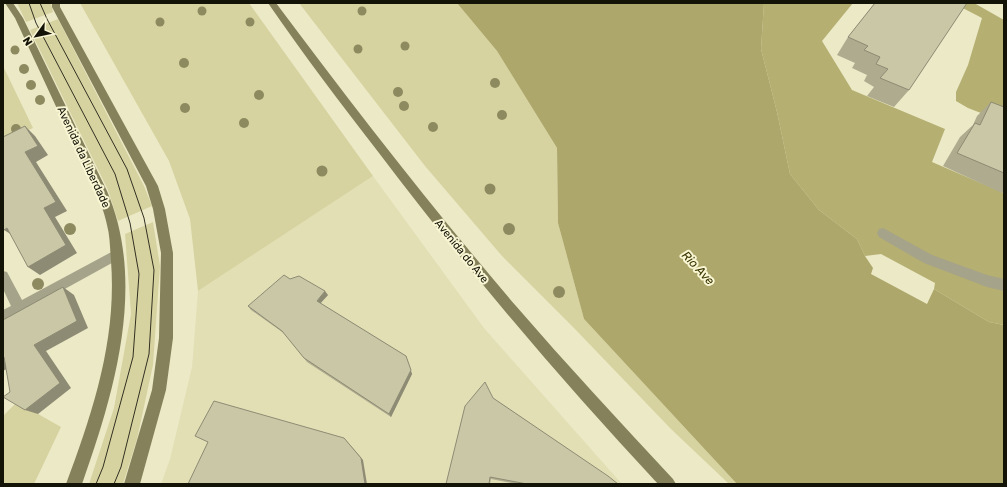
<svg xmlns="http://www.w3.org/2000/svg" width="1007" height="487" font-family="Rubik,sans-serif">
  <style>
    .built { fill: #e2dfb5 }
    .green { fill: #d7d3a0 }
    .forest { fill: #b5af72 }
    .water { fill: #ada76b }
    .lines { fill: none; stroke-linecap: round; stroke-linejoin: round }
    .street { fill: #a5a389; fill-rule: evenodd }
    .secondary { fill: #85825b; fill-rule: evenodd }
    .tram { stroke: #313021; stroke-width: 1 }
    .tree { fill: #8e8a60 }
    .wall { fill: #aeab8f }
    .shaded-wall { fill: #8d8b74 }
    .building { fill: #cac7a6; stroke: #8d8b74 }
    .labels { text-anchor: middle; stroke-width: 4; stroke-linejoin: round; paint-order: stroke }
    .street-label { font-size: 11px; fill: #141307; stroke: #f9f6d4 }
    .water-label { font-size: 12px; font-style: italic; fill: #393401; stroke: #f9f6d4 }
  </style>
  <rect width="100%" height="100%" fill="#ece9c7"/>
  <polygon class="built" points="373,176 484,328 622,484 161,484 170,459 192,367 198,291"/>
  <g class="green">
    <polygon points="17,3 51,3 53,12 26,22"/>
    <polygon points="80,3 249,3 373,176 198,291 190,219 169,161"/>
    <polygon points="299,3 457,3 497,51 557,148 558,223 584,319 737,484 729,484 671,429 573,327 502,256 425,166"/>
    <polygon points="58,19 144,186 152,206 118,221 108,190 30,30"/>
    <polygon points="3,66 33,128 3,141"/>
    <polygon points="153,222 160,266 153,365 137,439 123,484 89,484 114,408 131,314 125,234"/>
    <polygon points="17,402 61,427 34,484 3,484 3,416"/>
  </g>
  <g class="forest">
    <polygon points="764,3 853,3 822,41 852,90 945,129 932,162 1004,193 1004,325 989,322 934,289 935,283 881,254 865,256 857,239 819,210 790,174 777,112 761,49"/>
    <polygon points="953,3 974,3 1004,20 1004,122 968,108 956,101 956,92 968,65 982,18"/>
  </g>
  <polygon class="water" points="457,3 764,3 761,49 777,112 790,174 819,210 857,239 865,256 873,268 871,274 927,304 934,289 989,322 1004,325 1004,484 737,484 584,319 558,223 557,148 497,51"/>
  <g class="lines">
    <g class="street">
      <polygon points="883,228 932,255 987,275 1004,279 1004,291 987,287 924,263 879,237 877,233 879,229"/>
      <polygon points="117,249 121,250 123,254 121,258 3,323 3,310 11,306 3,289 3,271 7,272 22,300"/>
    </g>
    <g class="secondary">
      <path d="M5,3H13L23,18L107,191C147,285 114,393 82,484H66C93,412 117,339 111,261C110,249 110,236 107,225C104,210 98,196 91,182L15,18Z"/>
      <polygon points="52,3 60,3 60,7 158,186 165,209 173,253 173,338 166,390 140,484 124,484 152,390 159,338 161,253 153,209 146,186 52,7"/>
      <path d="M268,3H276C353,106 432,208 516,306C567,365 620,422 673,479L676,484H658C559,378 466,268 379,153C341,104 303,54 268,3Z"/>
    </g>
    <g class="tram">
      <polyline points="29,3 36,23 115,174 130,223 139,274 133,357 103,467 96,484"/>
      <polyline points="40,3 47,19 127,169 144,218 154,270 149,354 121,467 114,484"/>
    </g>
  </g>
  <g class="tree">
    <circle cx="202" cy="11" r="4.5"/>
    <circle cx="362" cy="11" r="4.5"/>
    <circle cx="160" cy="22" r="4.5"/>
    <circle cx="250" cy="22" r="4.5"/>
    <circle cx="405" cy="46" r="4.5"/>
    <circle cx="358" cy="49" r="4.5"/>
    <circle cx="15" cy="50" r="4.5"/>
    <circle cx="184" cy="63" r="5"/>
    <circle cx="24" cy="69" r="5"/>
    <circle cx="495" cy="83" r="5"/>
    <circle cx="31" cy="85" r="5"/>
    <circle cx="398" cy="92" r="5"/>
    <circle cx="259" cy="95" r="5"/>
    <circle cx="40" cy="100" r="5"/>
    <circle cx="404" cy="106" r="5"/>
    <circle cx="185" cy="108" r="5"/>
    <circle cx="502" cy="115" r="5"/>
    <circle cx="244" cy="123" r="5"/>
    <circle cx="433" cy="127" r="5"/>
    <circle cx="16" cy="129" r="5"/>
    <circle cx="322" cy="171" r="5.5"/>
    <circle cx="490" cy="189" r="5.5"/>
    <circle cx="70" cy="229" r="6"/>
    <circle cx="509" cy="229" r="6"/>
    <circle cx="38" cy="284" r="6"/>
    <circle cx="559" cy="292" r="6"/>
  </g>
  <g class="wall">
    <polygon points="875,3 909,90 894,107 867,96 874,87 864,81 867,75 852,68 855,63 837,55 848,37"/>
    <polygon points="991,102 1004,107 1004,191 1002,193 943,166 960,137 973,125 977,116"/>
    <polygon points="328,295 320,303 406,356 412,374 391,417 307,362 285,334 251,310 248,306"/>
    <polygon points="493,398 618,484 517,484 491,479 490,484 446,484"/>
  </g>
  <g class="shaded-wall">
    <polygon points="25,126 35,136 48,155 36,162 67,211 55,217 77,253 40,275 28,267 44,208 25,152"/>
    <polygon points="7,228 17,238 4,230"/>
    <polygon points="63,287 74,295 88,328 46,351 71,388 38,414 25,410 34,345"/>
    <polygon points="325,291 328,295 319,305 317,301"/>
    <polygon points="406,356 412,374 391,417 389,414"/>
    <polygon points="4,357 17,363 3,371 3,358"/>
    <polygon points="344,438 363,460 367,484 365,484"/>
  </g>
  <g class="building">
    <polygon points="875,3 967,3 909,90 880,78 888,69 876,64 880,57 864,50 868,46 848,37"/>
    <polygon points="991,102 1004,107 1004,173 957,153 975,123 980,125"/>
    <polygon points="25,126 38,146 25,152 56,202 44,208 66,245 28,267 7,228 4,230 3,227 3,137"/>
    <polygon points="284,275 290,279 299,276 325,291 317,301 406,356 411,370 389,414 304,358 282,331 248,306"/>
    <polygon points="63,287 77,321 34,345 60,383 25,410 3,397 10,392 4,357 3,358 3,320"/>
    <polygon points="485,382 493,398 608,476 618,484 527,484 490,477 489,484 446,484 465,406"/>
    <polygon points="214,401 344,438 361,458 365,484 188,484 208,442 195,436"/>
  </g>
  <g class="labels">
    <g class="street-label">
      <text transform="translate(84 157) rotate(65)" y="4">Avenida da Liberdade</text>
      <text transform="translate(462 251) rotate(51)" y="4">Avenida do Ave</text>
    </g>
    <g class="water-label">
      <text transform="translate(698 268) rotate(47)" y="4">Rio Ave</text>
    </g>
  </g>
  <rect width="1007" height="487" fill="none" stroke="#141307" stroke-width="8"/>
  <g transform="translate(36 36) rotate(237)" stroke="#f9f6d4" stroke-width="3" paint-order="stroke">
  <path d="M0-3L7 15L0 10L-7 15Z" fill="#141307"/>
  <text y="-6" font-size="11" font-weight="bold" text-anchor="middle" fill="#141307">N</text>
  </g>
</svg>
